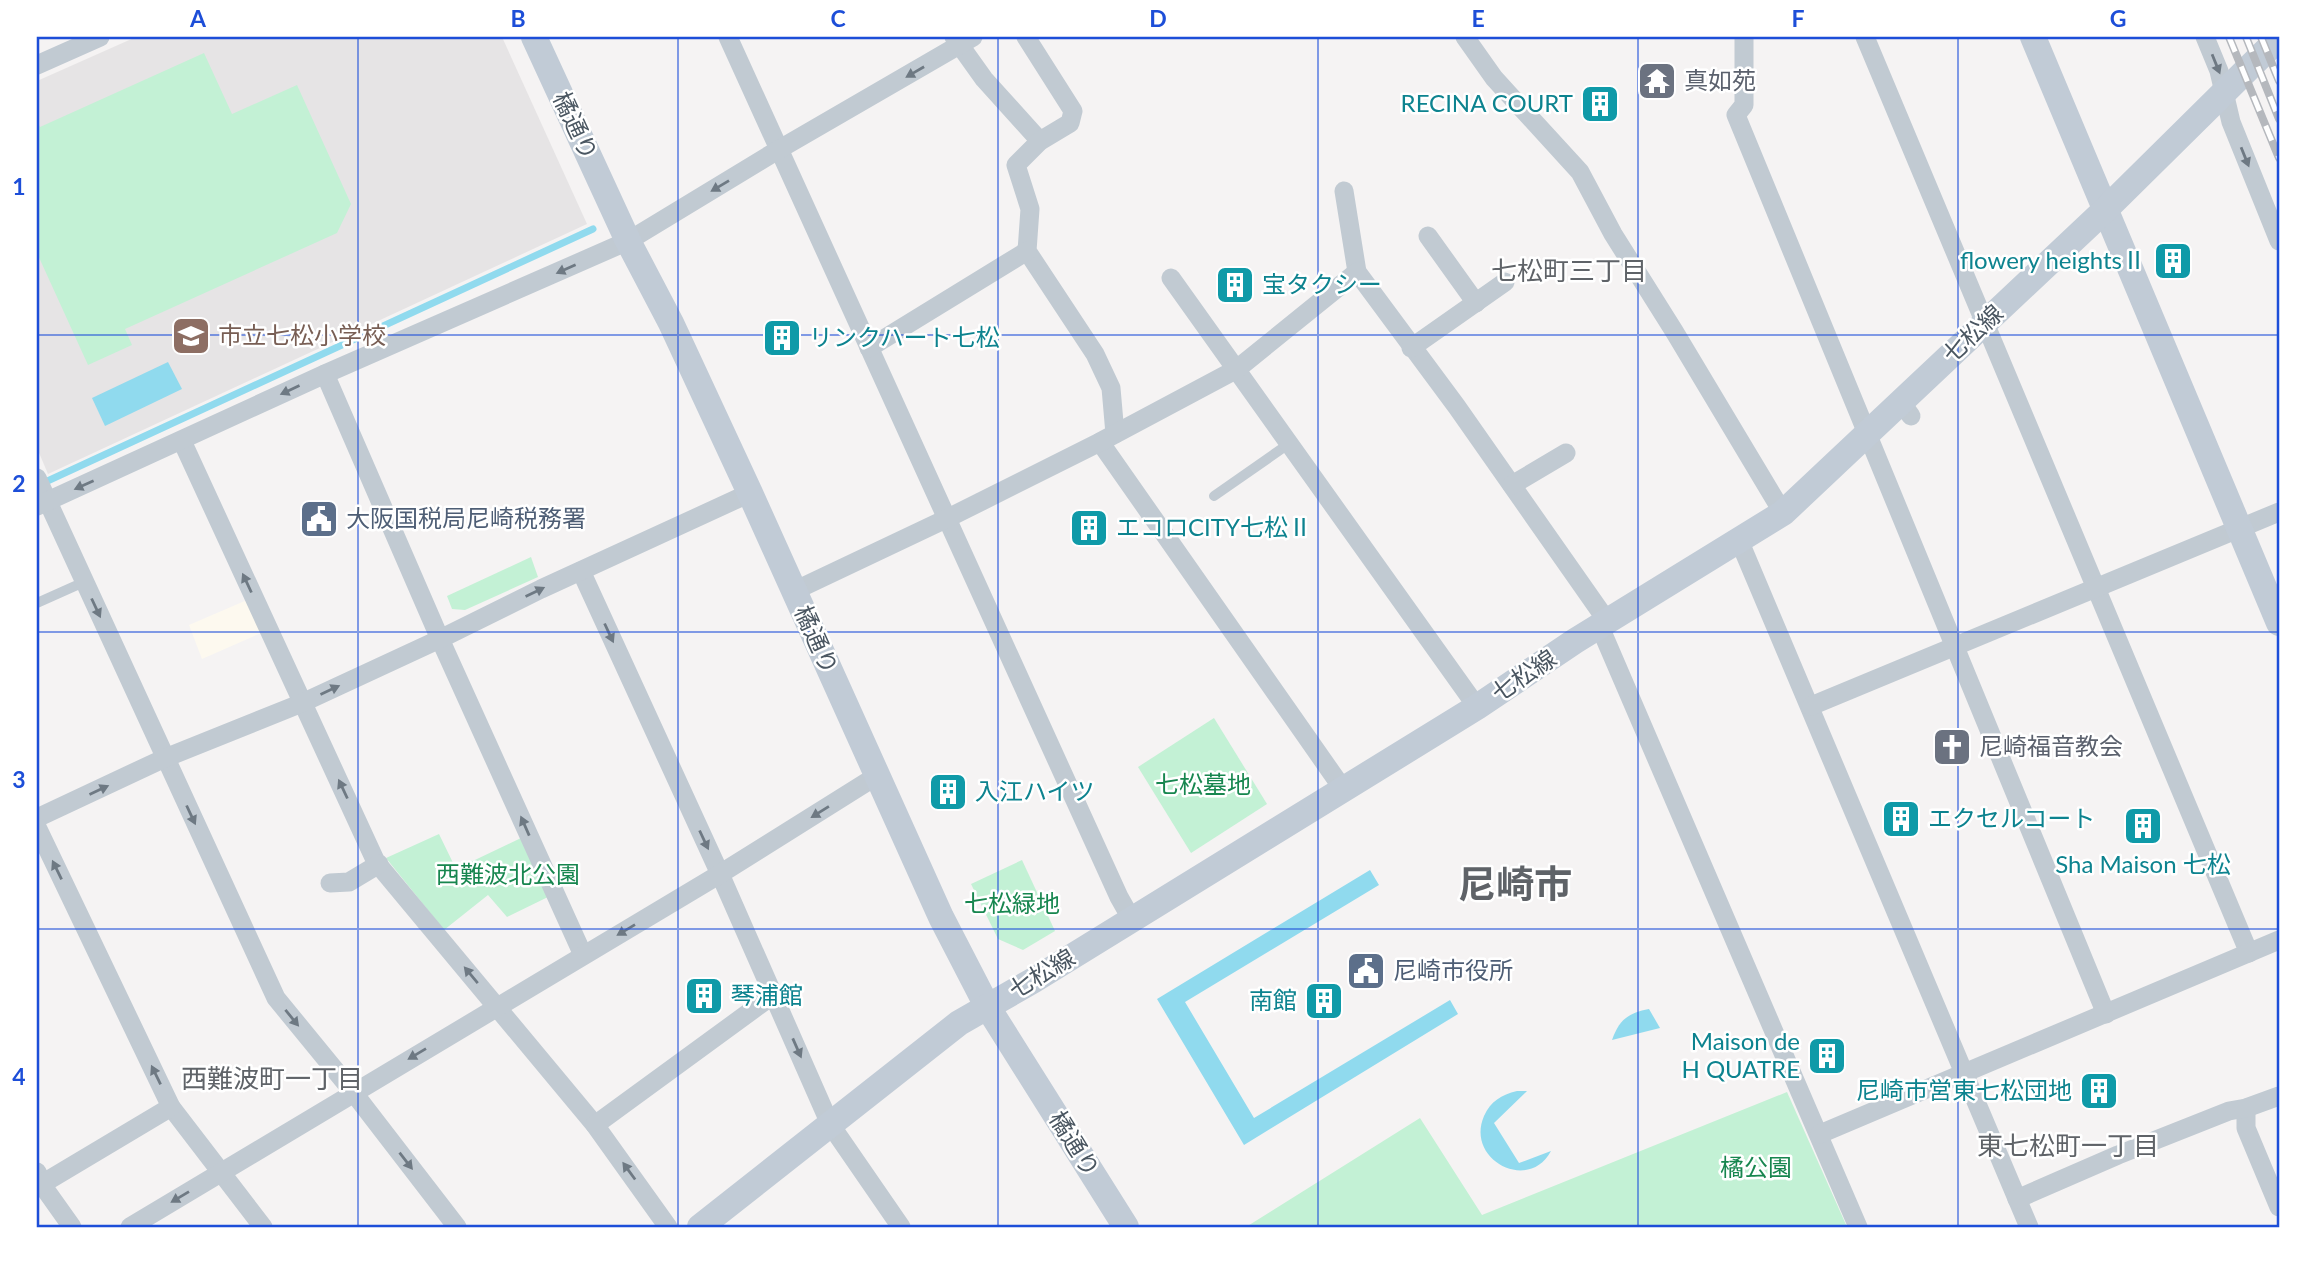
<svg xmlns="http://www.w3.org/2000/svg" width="2316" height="1264" font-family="Lato,'Noto Sans JP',sans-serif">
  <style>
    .commercial { fill: #fdf9ef }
    .education { fill: #e6e4e5 }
    .green { fill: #c3f1d5 }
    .water { fill: #90daee }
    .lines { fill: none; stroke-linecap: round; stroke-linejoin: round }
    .stream { stroke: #90daee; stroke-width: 7 }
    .lane { stroke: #c1cad2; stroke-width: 10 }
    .street { stroke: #c1cad2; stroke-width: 19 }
    .secondary { stroke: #c1cbd6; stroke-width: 26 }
    .rail-casing { stroke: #b5b8bd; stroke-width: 8 }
    .rail { stroke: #fff; stroke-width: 5; stroke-dasharray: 16; stroke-linecap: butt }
    .oneway { fill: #6e7983 }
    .grid { fill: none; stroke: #1d4ed8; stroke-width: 2; stroke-opacity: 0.55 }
    .labels { text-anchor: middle; stroke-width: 5; stroke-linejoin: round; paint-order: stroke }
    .worship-label { font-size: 24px; fill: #5b616d; stroke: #fff; text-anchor: start }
    .culture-label { font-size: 24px; fill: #0d838f; stroke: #fff; text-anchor: start }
    .street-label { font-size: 24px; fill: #4a5661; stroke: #fff }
    .education-label { font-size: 24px; fill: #785e54; stroke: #fff; text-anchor: start }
    .service-label { font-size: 24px; fill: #4e5e75; stroke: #fff; text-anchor: start }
    .park-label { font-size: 24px; fill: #17864f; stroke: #fff }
    .neighbourhood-label { font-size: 26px; fill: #5f6368; stroke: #fff }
    .town-label { font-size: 38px; font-weight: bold; fill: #5f6368; stroke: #fff }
    .neatline { fill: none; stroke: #1d4ed8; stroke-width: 2.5 }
    .grid-label { font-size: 23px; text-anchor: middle; font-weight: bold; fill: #1d4ed8 }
  </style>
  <rect width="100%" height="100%" fill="#f5f3f3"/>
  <polygon class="commercial" points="247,600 261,633 202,659 189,625"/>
  <polygon class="education" points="136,37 502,37 587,224 48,474 37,448 37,81"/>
  <g class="green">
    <polygon points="204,53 232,114 297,85 351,204 337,233 125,329 132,345 88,365 37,253 37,121 40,127"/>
    <polygon points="531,557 538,577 465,610 452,609 447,596"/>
    <polygon points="1214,718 1267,804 1191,853 1138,767"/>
    <polygon points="439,834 456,869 521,838 548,897 507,917 488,895 444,930 386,858"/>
    <polygon points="1022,860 1055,931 1023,950 998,939 971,884"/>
    <polygon points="1787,1092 1847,1227 1246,1227 1420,1118 1482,1215"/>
  </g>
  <g class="water">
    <polygon points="168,362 182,389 105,426 92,398"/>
    <polygon points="1370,870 1379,885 1185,1002 1254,1118 1450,1000 1458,1014 1244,1145 1157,999"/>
    <path d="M1649,1009L1660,1028L1612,1040C1619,1020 1628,1013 1649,1009Z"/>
    <path d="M1517,1091H1527L1494,1123L1519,1163L1551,1151C1529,1193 1465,1160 1484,1116C1491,1101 1501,1095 1517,1091Z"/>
  </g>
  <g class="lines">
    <polyline class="stream" points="41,484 593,229"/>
    <g class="lane">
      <polyline points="1214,496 1290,443"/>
      <polyline points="37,603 84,582"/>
    </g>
    <g class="street">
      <polyline points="728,37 1119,897 1132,920"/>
      <polyline points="954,37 984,79 1040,141"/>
      <polyline points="1026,37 1073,111 1070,123 1040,141 1016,165 1030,209 1027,251 1095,354 1111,388 1115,434"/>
      <polyline points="1465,37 1494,78 1580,172 1613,234 1674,331 1783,513"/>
      <polyline points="1744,37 1744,105 1736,115 2106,1014"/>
      <polyline points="1865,37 2249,953"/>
      <polyline points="2205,37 2219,71 2231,122 2279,241"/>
      <polyline points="37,65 100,37"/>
      <polyline points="1344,191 1357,272 1457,407 1607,621"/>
      <polyline points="1428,236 1476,303"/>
      <polyline points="1171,278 1477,707"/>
      <polyline points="869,348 1027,251"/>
      <polyline points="1411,348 1505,282"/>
      <polyline points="325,374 440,639 583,955"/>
      <polyline points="1901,402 1911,416"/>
      <polyline points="182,441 376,862 595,1125 668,1227"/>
      <polyline points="1100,442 1343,789"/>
      <polyline points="37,478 276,998 353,1092 457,1227"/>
      <polyline points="1512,485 1566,453"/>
      <polyline points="37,506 325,374 628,241 778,150 973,37"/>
      <polyline points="1739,540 2029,1227"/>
      <polyline points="581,571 720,874 830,1124 901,1227"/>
      <polyline points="794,591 948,518 1100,442 1237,369 1357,272"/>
      <polyline points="1600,627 1858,1227"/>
      <polyline points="1811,706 2279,512"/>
      <polyline points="37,818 165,758 302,703 440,639 541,589 750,493"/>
      <polyline points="37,827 171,1107 263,1227"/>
      <polyline points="330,883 349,882 379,864"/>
      <polyline points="2246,1108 2246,1128 2279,1207"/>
      <polyline points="595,1125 773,995"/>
      <polyline points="1820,1134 2279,940"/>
      <polyline points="37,1172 45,1189 72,1227"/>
      <polyline points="42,1184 171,1107"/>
      <polyline points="2017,1199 2118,1155 2229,1111 2246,1108 2279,1096"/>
      <polyline points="130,1227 720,874 878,775"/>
    </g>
    <g class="secondary">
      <polyline points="534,37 628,241 671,323 750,493 941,917 987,1006 1126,1227"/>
      <polyline points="2033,37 2279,623"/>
      <polyline points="700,1227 959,1023 1034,980 1477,707 1575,641 1783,513 2106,209 2279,38"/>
    </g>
    <defs>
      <g id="rail">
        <polyline points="2229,37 2279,158"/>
        <polyline points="2246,37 2279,119"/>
        <polyline points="2261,37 2279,81"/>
      </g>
    </defs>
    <use href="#rail" class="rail-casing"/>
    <use href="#rail" class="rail"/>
  </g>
  <defs><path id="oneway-solid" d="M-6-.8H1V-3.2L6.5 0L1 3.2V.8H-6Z" transform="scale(1.75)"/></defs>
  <g class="oneway">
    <use href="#oneway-solid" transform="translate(2216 64) rotate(68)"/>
    <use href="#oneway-solid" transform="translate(915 72) rotate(150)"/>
    <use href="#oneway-solid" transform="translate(2245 157) rotate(68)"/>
    <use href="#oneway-solid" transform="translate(720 186) rotate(149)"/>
    <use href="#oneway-solid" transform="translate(566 269) rotate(156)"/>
    <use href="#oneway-solid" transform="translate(290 390) rotate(155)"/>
    <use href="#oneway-solid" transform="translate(84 485) rotate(156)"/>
    <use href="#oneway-solid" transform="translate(247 583) rotate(-115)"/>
    <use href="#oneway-solid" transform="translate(535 592) rotate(-26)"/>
    <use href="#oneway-solid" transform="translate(96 608) rotate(65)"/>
    <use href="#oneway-solid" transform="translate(609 633) rotate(65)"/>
    <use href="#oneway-solid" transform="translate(330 690) rotate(-25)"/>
    <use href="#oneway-solid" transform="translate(343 789) rotate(-115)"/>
    <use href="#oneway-solid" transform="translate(99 790) rotate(-25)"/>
    <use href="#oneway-solid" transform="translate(820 812) rotate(148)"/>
    <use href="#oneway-solid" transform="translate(191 815) rotate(65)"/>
    <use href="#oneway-solid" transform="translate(525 826) rotate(-114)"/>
    <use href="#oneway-solid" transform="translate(704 840) rotate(65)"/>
    <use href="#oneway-solid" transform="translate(57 870) rotate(-116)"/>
    <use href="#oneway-solid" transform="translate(626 930) rotate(149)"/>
    <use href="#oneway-solid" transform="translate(471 975) rotate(-130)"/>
    <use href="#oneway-solid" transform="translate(292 1018) rotate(51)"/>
    <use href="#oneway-solid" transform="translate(797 1048) rotate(66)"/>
    <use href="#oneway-solid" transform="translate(417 1054) rotate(149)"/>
    <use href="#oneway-solid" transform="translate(156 1075) rotate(-116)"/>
    <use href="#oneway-solid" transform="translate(406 1161) rotate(52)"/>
    <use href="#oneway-solid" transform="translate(629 1171) rotate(-126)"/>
    <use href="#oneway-solid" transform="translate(180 1197) rotate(149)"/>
  </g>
  <path class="grid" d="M358,37V1227M678,37V1227M998,37V1227M1318,37V1227M1638,37V1227M1958,37V1227M37,335H2279M37,632H2279M37,929H2279"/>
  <defs>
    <symbol id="temple-square" viewBox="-11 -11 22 22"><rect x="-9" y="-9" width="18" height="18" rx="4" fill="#6b7280" stroke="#fff"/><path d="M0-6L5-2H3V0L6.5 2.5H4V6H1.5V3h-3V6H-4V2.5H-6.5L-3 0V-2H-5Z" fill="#fff"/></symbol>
    <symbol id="building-square" viewBox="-11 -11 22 22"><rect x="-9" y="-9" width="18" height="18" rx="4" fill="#0f9aa8" stroke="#fff"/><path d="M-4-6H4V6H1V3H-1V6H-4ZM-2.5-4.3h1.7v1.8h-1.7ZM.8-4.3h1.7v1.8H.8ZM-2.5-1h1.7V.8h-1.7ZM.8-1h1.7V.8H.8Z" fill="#fff"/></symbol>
    <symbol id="school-square" viewBox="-11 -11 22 22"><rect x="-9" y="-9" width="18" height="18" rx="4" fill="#8d6e63" stroke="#fff"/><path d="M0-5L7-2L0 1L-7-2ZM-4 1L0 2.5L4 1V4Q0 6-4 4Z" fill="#fff"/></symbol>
    <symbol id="civic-square" viewBox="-11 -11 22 22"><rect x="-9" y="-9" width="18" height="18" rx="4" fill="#5c6f8a" stroke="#fff"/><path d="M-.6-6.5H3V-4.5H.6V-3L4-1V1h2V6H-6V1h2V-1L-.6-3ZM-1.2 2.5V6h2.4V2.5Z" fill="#fff"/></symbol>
    <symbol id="church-square" viewBox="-11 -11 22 22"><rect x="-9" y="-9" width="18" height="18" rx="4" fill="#6b7280" stroke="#fff"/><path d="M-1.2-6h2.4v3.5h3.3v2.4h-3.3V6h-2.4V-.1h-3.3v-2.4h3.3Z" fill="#fff"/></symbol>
  </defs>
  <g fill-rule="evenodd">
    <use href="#temple-square" x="1635" y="59" width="44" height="44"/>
    <use href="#building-square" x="1578" y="82" width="44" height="44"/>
    <use href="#building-square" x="2151" y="239" width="44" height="44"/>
    <use href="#building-square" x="1213" y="263" width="44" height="44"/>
    <use href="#school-square" x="169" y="314" width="44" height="44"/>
    <use href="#building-square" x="760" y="316" width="44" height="44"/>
    <use href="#civic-square" x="297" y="497" width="44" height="44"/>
    <use href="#building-square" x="1067" y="506" width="44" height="44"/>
    <use href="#church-square" x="1930" y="725" width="44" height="44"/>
    <use href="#building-square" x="926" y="770" width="44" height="44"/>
    <use href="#building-square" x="1879" y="797" width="44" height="44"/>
    <use href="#building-square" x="2121" y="804" width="44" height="44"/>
    <use href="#civic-square" x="1344" y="949" width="44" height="44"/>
    <use href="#building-square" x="682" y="974" width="44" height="44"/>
    <use href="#building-square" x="1302" y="979" width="44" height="44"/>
    <use href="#building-square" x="1805" y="1034" width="44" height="44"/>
    <use href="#building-square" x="2077" y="1069" width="44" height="44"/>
  </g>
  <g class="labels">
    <g class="worship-label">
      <text x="1684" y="89">真如苑</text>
      <text x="1979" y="755">尼崎福音教会</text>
    </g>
    <g class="culture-label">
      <text x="1573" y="112" text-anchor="end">RECINA COURT</text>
      <text x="2146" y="269" text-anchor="end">flowery heightsⅡ</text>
      <text x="1262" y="293">宝タクシー</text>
      <text x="809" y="346">リンクハート七松</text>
      <text x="1116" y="536">エコロCITY七松Ⅱ</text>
      <text x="975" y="800">入江ハイツ</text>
      <text x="1928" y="827">エクセルコート</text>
      <text x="2143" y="873" text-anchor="middle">Sha Maison 七松</text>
      <text x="731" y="1004">琴浦館</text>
      <text x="1297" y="1009" text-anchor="end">南館</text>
      <text x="1800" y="1050" text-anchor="end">Maison de<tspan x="1800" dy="28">H QUATRE</tspan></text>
      <text x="2072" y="1099" text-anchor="end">尼崎市営東七松団地</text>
    </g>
    <g class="street-label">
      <text transform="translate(575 126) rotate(65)" y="8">橘通り</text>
      <text transform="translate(1973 334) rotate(-43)" y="8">七松線</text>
      <text transform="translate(816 640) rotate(66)" y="8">橘通り</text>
      <text transform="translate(1524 676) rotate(-34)" y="8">七松線</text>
      <text transform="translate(1042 974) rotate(-31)" y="8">七松線</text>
      <text transform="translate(1074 1144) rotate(58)" y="8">橘通り</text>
    </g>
    <g class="education-label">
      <text x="218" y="344">市立七松小学校</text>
    </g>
    <g class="service-label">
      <text x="346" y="527">大阪国税局尼崎税務署</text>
      <text x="1393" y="979">尼崎市役所</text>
    </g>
    <g class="park-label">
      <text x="1203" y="793">七松墓地</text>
      <text x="508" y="883">西難波北公園</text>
      <text x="1012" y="912">七松緑地</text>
      <text x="1756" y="1176">橘公園</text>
    </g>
    <g class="neighbourhood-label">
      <text x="1569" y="280">七松町三丁目</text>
      <text x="272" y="1088">西難波町一丁目</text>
      <text x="2068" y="1155">東七松町一丁目</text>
    </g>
    <g class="town-label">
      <text x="1515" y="898">尼崎市</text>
    </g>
  </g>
  <rect width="2316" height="1264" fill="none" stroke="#ffffff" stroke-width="77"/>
  <rect x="38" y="38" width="2240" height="1188" class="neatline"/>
  <g class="grid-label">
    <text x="198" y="27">A</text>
    <text x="518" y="27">B</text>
    <text x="838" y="27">C</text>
    <text x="1158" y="27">D</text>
    <text x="1478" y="27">E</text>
    <text x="1798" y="27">F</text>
    <text x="2118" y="27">G</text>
    <text x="19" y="195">1</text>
    <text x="19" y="492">2</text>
    <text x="19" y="788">3</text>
    <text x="19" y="1085">4</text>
  </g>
</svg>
